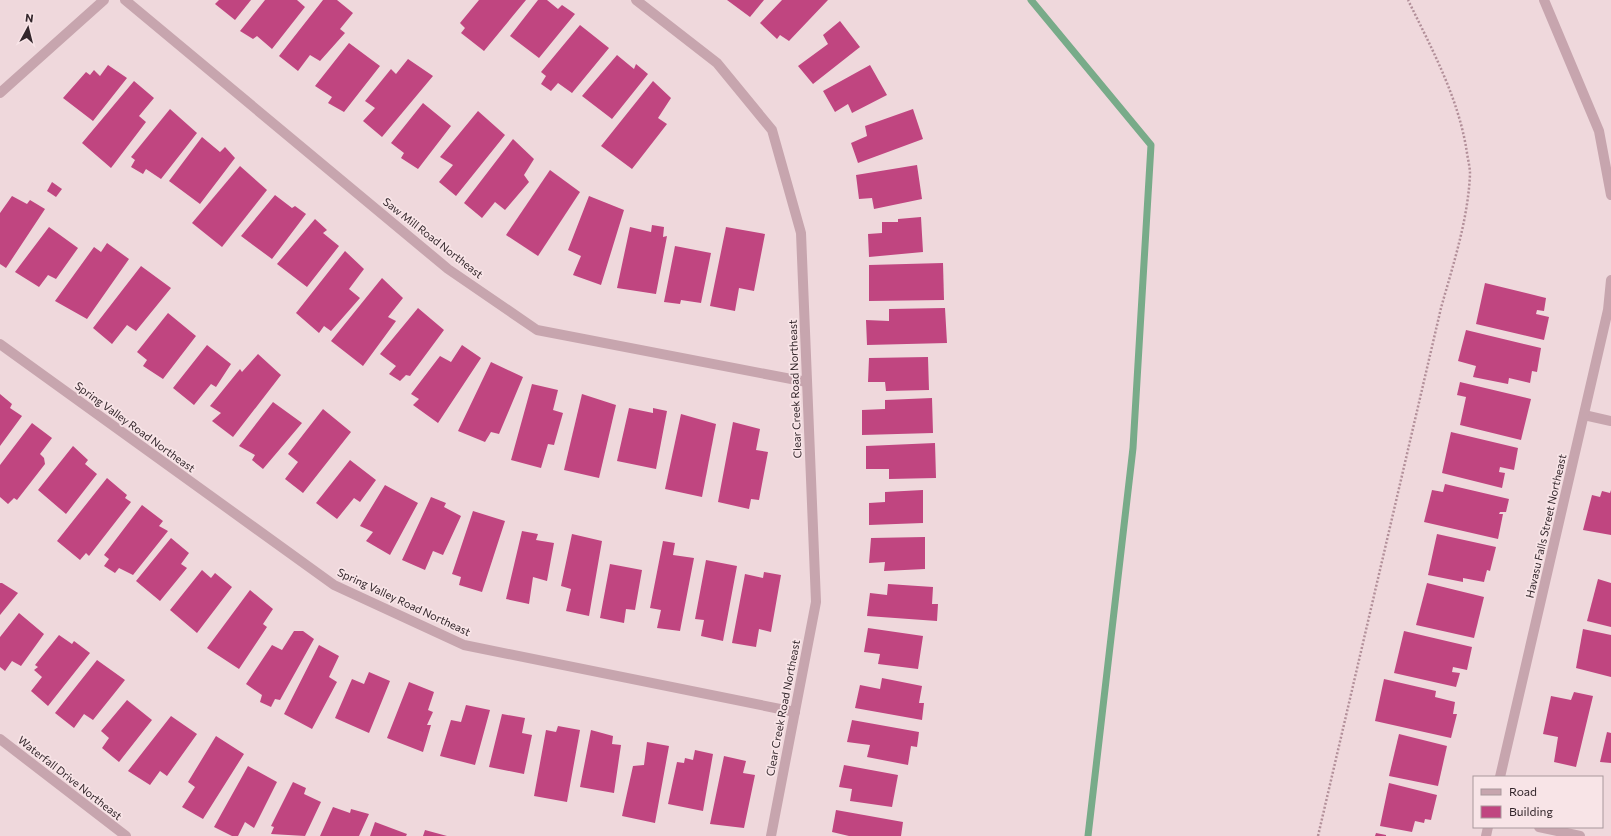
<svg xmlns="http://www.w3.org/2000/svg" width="1611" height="836" font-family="Commissioner,sans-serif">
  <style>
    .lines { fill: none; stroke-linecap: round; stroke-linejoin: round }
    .stream { stroke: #78ab89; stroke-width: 7 }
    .building { fill: #c04580 }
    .path { stroke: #b28f99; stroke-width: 2.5; stroke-dasharray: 2 2; stroke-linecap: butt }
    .street { stroke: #c7a5ae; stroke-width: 10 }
    .labels { text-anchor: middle; stroke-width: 3.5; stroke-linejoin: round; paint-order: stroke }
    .street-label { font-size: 11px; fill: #33262b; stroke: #f8e4e7 }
  </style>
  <rect width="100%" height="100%" fill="#efd8dc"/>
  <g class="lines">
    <polyline class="stream" points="1031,0 1151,145 1133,448 1088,836"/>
  </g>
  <g class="building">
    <polygon points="219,0 251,0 235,20 215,4"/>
    <polygon points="265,0 297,0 305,7 272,49 257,36 253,39 240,31"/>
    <polygon points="323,0 337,0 353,13 340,29 345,33 320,61 310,55 298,71 279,56"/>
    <polygon points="479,0 526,0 484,51 461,33 465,28 460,23"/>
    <polygon points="538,0 547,0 558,9 562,5 575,14 539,58 510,36"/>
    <polygon points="727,0 764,0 750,17"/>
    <polygon points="782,0 828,0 789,41 780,35 777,39 760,23"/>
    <polygon points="840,21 860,47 813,84 798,66 828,44 823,35"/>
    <polygon points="580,25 609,48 572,93 558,83 551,91 541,84 546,76 541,72"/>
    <polygon points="349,43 380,66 344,112 328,103 332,97 315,86"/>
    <polygon points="617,55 634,69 636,64 648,74 612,119 582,96"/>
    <polygon points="408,59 433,76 382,137 363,121 375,108 365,101 391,69 396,74"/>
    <polygon points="108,65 127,78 93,121 63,98 86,72 90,75 94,70 100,76"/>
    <polygon points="870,65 887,95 852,113 848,104 835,112 823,91"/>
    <polygon points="134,81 154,98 139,116 146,122 111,168 82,143"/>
    <polygon points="653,81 671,98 658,118 667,124 632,169 601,146"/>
    <polygon points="423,103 451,126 418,169 401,158 404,153 391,143"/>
    <polygon points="170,109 197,133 161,179 146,169 143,174 131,167 135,160 131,157"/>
    <polygon points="913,109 923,139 858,163 851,143 867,136 865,126"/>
    <polygon points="478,111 505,135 456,196 439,182 453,165 440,157"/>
    <polygon points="202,137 220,152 225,147 235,158 200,204 169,181"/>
    <polygon points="513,139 534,159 524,175 529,182 505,210 495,202 482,218 464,203"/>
    <polygon points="917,165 922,199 874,209 872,198 859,199 856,175"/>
    <polygon points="240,166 267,190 222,247 192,223"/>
    <polygon points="550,170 580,192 538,256 506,235"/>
    <polygon points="52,182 62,189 56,197 47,191"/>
    <polygon points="275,195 292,208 295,206 306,214 272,259 241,236"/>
    <polygon points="12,196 27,204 30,200 45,209 6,268 0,264 0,213"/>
    <polygon points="589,196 624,210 601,285 573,275 581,256 568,250"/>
    <polygon points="921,217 923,252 869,257 868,234 882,233 882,222 898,222 898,219"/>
    <polygon points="315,219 327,230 323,233 339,246 307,287 277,264"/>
    <polygon points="652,225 664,227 663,237 667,236 656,294 617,288 630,227 651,232"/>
    <polygon points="49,227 78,248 56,279 48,275 39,287 15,272"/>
    <polygon points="726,227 765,234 754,291 739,288 735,311 710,306"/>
    <polygon points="107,243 129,259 87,319 55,301 94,247 101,252"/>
    <polygon points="675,246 711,253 701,303 681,300 680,304 664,302"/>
    <polygon points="345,251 364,269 349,289 360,298 331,331 324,326 319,333 296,313"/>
    <polygon points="943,263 944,300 869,301 869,265"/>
    <polygon points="141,266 171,288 136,331 127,325 112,344 93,328"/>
    <polygon points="382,278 403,298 388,317 396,321 363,366 331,341"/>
    <polygon points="1485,283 1546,298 1544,311 1537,310 1536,314 1549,317 1544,340 1476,324"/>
    <polygon points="418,308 444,330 410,376 406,375 400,381 389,374 396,366 380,354"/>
    <polygon points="945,308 947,343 867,345 866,320 889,321 889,309"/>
    <polygon points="168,313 196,336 163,379 143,366 147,360 137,352"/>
    <polygon points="1466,330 1541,348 1537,372 1532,371 1530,383 1509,378 1508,384 1473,377 1476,366 1458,361"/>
    <polygon points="207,345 231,364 216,387 211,384 194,405 173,388"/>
    <polygon points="462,345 481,358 438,423 413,405 419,399 411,394 440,356 451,362"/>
    <polygon points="258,354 281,375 233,437 212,421 221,413 210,406 240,369 242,372"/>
    <polygon points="928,357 929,390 886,391 885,382 868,382 869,358"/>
    <polygon points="491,362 523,377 499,434 491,432 485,442 458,431"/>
    <polygon points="1460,382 1531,399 1521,440 1460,425 1466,397 1457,395"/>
    <polygon points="532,384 558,390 553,410 563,413 554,445 548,444 541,468 511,460"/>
    <polygon points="0,394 12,404 10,408 22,416 0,446"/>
    <polygon points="582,394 616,405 599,478 564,470"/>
    <polygon points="932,398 933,433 862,435 862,410 885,409 885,400"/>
    <polygon points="273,402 302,423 263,469 252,460 255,455 239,446"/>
    <polygon points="629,408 653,413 653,408 667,411 656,469 617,461"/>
    <polygon points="323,409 351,432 303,493 285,479 298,462 288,454"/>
    <polygon points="681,414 716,424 702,497 665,489"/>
    <polygon points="733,422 760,429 756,450 768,452 759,500 751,499 749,509 718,502"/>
    <polygon points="32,423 52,438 40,454 44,458 45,464 17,500 14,498 8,504 0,497 0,465"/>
    <polygon points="1451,432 1518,448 1514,470 1500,467 1499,472 1505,473 1502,488 1442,473"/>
    <polygon points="935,443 936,478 889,479 889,469 866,469 866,446"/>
    <polygon points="73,446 88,460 85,464 97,474 66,514 38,490"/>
    <polygon points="350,460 376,480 360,502 354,498 337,519 316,503"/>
    <polygon points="107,478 127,495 125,498 131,502 89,556 86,553 80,560 57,541"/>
    <polygon points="1445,484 1509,499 1506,512 1500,512 1499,514 1503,514 1498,539 1424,522 1432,490 1443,492"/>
    <polygon points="385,485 418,503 390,555 366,541 373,532 360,526"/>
    <polygon points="923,490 923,523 869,525 869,503 885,502 885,492"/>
    <polygon points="1611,490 1611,535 1583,530 1592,495 1600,497 1602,491 1610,493"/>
    <polygon points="431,497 446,503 444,507 461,516 443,555 433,551 425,570 402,560"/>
    <polygon points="142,505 163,521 159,526 168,531 133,575 119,568 115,573 104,566 109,559 104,555"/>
    <polygon points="473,511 505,521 482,592 459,585 461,577 452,574"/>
    <polygon points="522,531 538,534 536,540 554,543 547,581 533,577 529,604 506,599"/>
    <polygon points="572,534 602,541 589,616 566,611 571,589 561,586"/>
    <polygon points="1437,534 1496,547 1490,571 1487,570 1484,582 1463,578 1463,582 1428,575"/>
    <polygon points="925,537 925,569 884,571 885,562 869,563 871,538"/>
    <polygon points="171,538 189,553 181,564 187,568 160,601 136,581"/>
    <polygon points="663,541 675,543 673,555 694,558 680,631 657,628 661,610 650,608"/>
    <polygon points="706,560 737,566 723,641 701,636 704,620 695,619"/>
    <polygon points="610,564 642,570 635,610 626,609 624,623 600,618"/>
    <polygon points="202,570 211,578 215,573 232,587 197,633 170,610"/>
    <polygon points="764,572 781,575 771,632 759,629 756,647 732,643 745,574 763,578"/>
    <polygon points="1598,579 1611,583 1611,627 1587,621"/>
    <polygon points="0,583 2,583 18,593 0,615"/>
    <polygon points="1427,583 1484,597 1474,638 1416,625"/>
    <polygon points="888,584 933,587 932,604 938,604 937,621 867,616 870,593 887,595"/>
    <polygon points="250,590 273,609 263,624 267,627 239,669 207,648"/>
    <polygon points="19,613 44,634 21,666 12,661 5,671 0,667 0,637"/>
    <polygon points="868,628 923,636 918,669 878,664 880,654 864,652"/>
    <polygon points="1583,629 1611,635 1611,677 1576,668"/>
    <polygon points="294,631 303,631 314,639 280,700 275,699 271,707 260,702 262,695 246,684 272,645 282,650"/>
    <polygon points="1404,631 1472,647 1467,670 1453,667 1452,672 1460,673 1456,687 1394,673"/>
    <polygon points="59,635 72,644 74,641 90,653 48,706 31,691 42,677 34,670 38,667 35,665"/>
    <polygon points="319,645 339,656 329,677 337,682 312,729 284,714"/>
    <polygon points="97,660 125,680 93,720 84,714 74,728 55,713"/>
    <polygon points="369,672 390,681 369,733 335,718 352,679 364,684"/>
    <polygon points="882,678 922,686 919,703 924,703 922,720 855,708 860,685 880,689"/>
    <polygon points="1384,679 1436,691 1435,697 1455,702 1453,714 1457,714 1451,738 1375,721"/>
    <polygon points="409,682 434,692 428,710 433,712 427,725 431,725 423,752 387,738"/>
    <polygon points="1574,692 1593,696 1576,767 1554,762 1558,737 1543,734 1551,696 1571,700"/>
    <polygon points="127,700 152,720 119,762 102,748 109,738 101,731"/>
    <polygon points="466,705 490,710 475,765 440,756 451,720 461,722"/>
    <polygon points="502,714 525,718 522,733 532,735 524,774 489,767"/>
    <polygon points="171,716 197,734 167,776 160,771 150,785 128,771"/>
    <polygon points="852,720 919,732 917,747 911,746 908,765 867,757 870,745 847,742"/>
    <polygon points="558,726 580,730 567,802 534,796 546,730 556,732"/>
    <polygon points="591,730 613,736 612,744 621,745 614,793 580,787"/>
    <polygon points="1607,732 1611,733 1611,763 1600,762"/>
    <polygon points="1399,734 1447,746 1438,786 1389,776"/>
    <polygon points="216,736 244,754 203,819 182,807 195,787 188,782"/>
    <polygon points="647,742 669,746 655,823 622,816 633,766 644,765"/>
    <polygon points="695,750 713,754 703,811 668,804 677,762 684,763 685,758 693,760"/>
    <polygon points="724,756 746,761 743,773 755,775 744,828 710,824"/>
    <polygon points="844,765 898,775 892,807 850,801 852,789 839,787"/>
    <polygon points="248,766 277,782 254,828 245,822 238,836 232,836 214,827"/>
    <polygon points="293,782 306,788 304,794 321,802 305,836 271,834 274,827 271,826"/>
    <polygon points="1389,783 1437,795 1431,820 1425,819 1424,823 1415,821 1412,832 1380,826"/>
    <polygon points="333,807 350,813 351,809 369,814 359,836 320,836"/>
    <polygon points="836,810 903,822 901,836 849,836 832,832"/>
    <polygon points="375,822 407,834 406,836 370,836"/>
    <polygon points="425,830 447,836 423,836"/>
    <polygon points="1376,833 1386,835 1386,836 1375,836"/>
  </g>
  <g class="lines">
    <path class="path" d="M1318,836L1441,308C1453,265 1468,220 1470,174C1470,167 1468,160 1467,153C1459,99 1432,49 1408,0"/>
    <g class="street">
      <polyline points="125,0 448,269 537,330 807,382"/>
      <polyline points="636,0 717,63 772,130 801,233 816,602 771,836"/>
      <polyline points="1544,0 1599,131 1611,195"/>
      <polyline points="0,93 104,0"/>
      <polyline points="0,344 334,585 464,645 795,712"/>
      <polyline points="1584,415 1611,421"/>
      <polyline points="0,739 126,836"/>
      <polyline points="1500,777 1608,310 1611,280"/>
      <polyline points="1539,827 1580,836"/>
      <polyline points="1486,836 1488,827"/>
    </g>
  </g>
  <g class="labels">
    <g class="street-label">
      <text transform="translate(433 238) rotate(38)" y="4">Saw Mill Road Northeast</text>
      <text transform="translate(795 389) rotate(-92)" y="4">Clear Creek Road Northeast</text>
      <text transform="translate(135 427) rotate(36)" y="4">Spring Valley Road Northeast</text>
      <text transform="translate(1546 526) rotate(-77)" y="4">Havasu Falls Street Northeast</text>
      <text transform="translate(404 602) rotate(25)" y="4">Spring Valley Road Northeast</text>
      <text transform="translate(783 708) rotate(-79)" y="4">Clear Creek Road Northeast</text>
      <text transform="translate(70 778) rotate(38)" y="4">Waterfall Drive Northeast</text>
    </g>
  </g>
  <rect x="1473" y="776" width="130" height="52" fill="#f8e4e7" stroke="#a9989c"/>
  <rect x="1481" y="789" width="20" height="6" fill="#c7a5ae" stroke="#a9989c"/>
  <text x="1509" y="796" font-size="12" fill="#33262b">Road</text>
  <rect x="1481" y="806" width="20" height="12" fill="#c04580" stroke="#a9989c"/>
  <text x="1509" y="816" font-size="12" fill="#33262b">Building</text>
  <g transform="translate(28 28) rotate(7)" stroke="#f8e4e7" stroke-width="3" paint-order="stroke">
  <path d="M0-3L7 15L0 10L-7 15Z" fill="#33262b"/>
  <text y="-6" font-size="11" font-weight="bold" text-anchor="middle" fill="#33262b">N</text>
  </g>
</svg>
